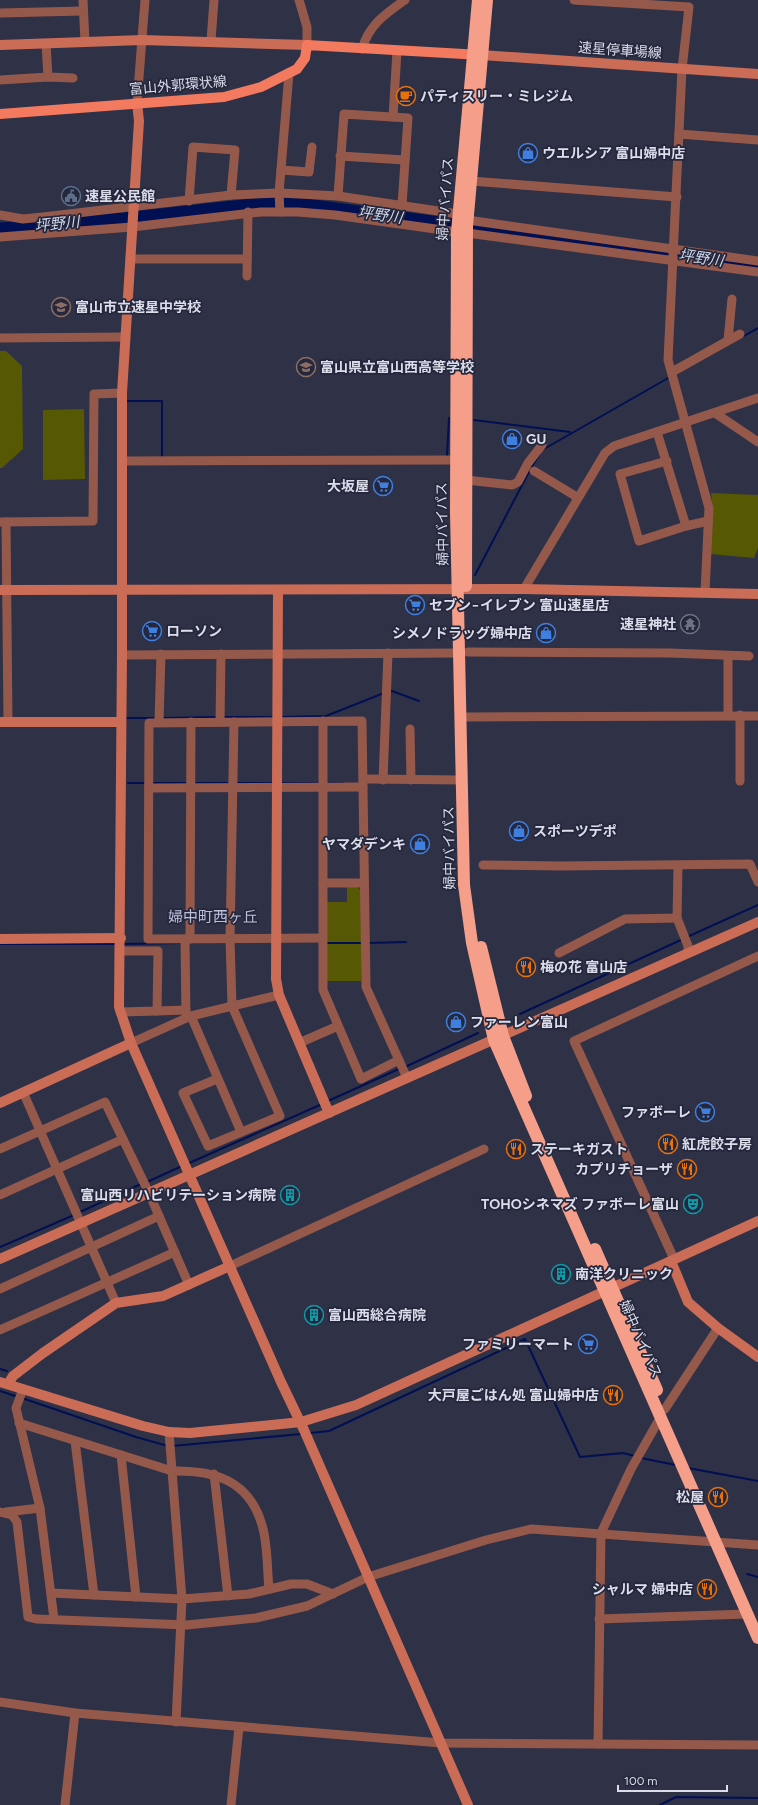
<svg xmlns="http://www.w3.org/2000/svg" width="758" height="1805" font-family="Figtree,'Noto Sans JP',sans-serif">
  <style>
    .green { fill: #565804 }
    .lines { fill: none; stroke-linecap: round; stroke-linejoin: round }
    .stream { stroke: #001053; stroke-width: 2 }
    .river { stroke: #001053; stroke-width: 13 }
    .street { stroke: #95594b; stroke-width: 9 }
    .secondary { stroke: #ca6c56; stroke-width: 10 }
    .primary { stroke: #f37a5e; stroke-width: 10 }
    .highway { stroke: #f59e89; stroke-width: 12 }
    .labels { text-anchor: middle; stroke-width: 3.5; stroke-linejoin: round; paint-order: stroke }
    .street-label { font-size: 14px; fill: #dbddeb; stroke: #25273c }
    .poi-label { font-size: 14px; font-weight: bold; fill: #dbddeb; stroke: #25273c; text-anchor: start }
    .water-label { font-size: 15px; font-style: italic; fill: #ced8ed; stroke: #25273c }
    .neighbourhood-label { font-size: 15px; fill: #bcc0db; stroke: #25273c }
  </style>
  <rect width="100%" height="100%" fill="#2f3147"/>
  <g class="green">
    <polygon points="0,351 6,351 22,366 23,449 2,468 0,468"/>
    <polygon points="84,409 85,479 43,480 43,410"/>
    <polygon points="711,493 758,495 758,548 754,558 710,554 713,509"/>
    <polygon points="356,886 361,890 361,981 325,981 325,902 347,902 347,887"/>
  </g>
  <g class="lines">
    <g class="stream">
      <polyline points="742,337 758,328"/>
      <polyline points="126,401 162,401 162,456 163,457"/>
      <polyline points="474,420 570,432"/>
      <polyline points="544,449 670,377"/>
      <polyline points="447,456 449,418"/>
      <polyline points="475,575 531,468 540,454"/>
      <polyline points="389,692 392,691 419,701"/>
      <polyline points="223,717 275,717"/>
      <polyline points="281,717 326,716 384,693"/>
      <polyline points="125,718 157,718"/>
      <polyline points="161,718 217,717"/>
      <polyline points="128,783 145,783"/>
      <polyline points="152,783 187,783"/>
      <polyline points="194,783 231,783"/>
      <polyline points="236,783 273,783"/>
      <polyline points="280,783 321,783"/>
      <polyline points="326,783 343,783"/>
      <polyline points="687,937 758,905"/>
      <polyline points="325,943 363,943"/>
      <polyline points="367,943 406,942"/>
      <polyline points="0,944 117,944"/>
      <polyline points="123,944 183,943"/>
      <polyline points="520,1014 683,939"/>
      <polyline points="405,1067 478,1033"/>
      <polyline points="328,1101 401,1068"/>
      <polyline points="187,1164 322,1104"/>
      <polyline points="147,1182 182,1166"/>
      <polyline points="80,1212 141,1184"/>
      <polyline points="0,1247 74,1215"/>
      <polyline points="0,1369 7,1371"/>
      <polyline points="0,1391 18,1397"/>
      <polyline points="22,1398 136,1437 168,1446"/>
      <polyline points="310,1433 329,1431 525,1339 580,1457 623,1453 635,1456"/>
      <polyline points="172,1446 301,1434"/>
      <polyline points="641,1458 676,1465"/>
      <polyline points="688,1468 758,1481"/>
      <polyline points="747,1574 758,1577"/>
      <polyline points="660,1805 676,1797 758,1798"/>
    </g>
    <polyline class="river" points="0,229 124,219 261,204 299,204 758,266"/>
    <g class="street">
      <polyline points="83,0 85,42"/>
      <polyline points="299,0 307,27 307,45"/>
      <polyline points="574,0 689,7 682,69 668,360 709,508 705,592"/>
      <polyline points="0,13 83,11"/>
      <polyline points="211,41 214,0"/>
      <polyline points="46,44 48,77"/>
      <path d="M362,49C369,25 385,14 405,0"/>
      <polyline points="0,80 48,77 73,78"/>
      <polyline points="137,103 145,0"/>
      <polyline points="393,117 397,51"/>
      <polyline points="679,134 758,140"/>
      <polyline points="340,156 405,160"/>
      <polyline points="281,170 309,172 312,147"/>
      <polyline points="471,181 677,197"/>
      <polyline points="338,196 344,114 408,118 402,205"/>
      <polyline points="189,201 193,147 235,150 231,195"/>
      <polyline points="280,212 279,193 289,73"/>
      <polyline points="0,215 23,219 43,217 231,195 279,193 338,196 458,214"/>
      <polyline points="467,220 758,261"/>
      <polyline points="467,233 758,272"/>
      <polyline points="0,237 132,227 261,212 298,212 335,215 457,232"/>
      <polyline points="130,259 247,259"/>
      <polyline points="247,276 248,212"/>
      <polyline points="0,338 125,337"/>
      <polyline points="728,340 732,299"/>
      <polyline points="672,372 740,334"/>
      <polyline points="715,413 758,442"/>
      <polyline points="657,432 686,526 708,521"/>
      <polyline points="122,461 456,460"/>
      <polyline points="667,461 620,474 639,541 686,526"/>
      <polyline points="534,471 577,497"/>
      <polyline points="466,480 512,485 518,482 528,463 542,445"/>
      <polyline points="0,522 93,521 94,394 122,393"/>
      <polyline points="6,522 8,722"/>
      <polyline points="524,589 605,453 614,446 758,398"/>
      <polyline points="468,652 670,653 749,656"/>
      <polyline points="122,655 460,653"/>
      <polyline points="728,715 728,656"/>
      <polyline points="740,715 740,781"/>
      <polyline points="467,717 758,716"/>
      <polyline points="323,721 323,990 361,1079 399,1060"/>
      <polyline points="159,722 161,654"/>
      <polyline points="220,722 221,654"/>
      <polyline points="410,729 411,780"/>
      <polyline points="368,779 462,780"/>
      <polyline points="383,780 388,653"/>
      <polyline points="149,788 363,787"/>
      <polyline points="483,865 560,866 750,864 758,882"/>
      <polyline points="678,866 677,918 688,946 688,953"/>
      <polyline points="323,883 364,883"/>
      <polyline points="322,938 148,939 149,723 362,721 366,987 407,1078"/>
      <polyline points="185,939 186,1018"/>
      <polyline points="190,939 191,722"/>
      <polyline points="559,953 625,919 677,918"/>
      <polyline points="157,1011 186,1010"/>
      <polyline points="120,1012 157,1011 158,951 120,951"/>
      <polyline points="191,1016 241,1132"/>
      <polyline points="131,1043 191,1016 279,995"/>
      <polyline points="299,1043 338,1026"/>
      <polyline points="217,1079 183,1093 208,1146 280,1116 232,1006 230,939 234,722"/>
      <polyline points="23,1092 116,1303"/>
      <polyline points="0,1149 105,1102 149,1193 189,1285"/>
      <polyline points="0,1195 123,1139"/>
      <polyline points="674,1259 574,1041 758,956"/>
      <polyline points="230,1266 484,1149"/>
      <polyline points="0,1289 159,1216"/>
      <polyline points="0,1330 175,1252"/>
      <polyline points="23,1389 16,1408 40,1508 54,1619"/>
      <polyline points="665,1409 718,1328"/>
      <path d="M19,1423L172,1471C214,1470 249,1480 262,1525C268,1544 267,1570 269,1589"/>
      <polyline points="169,1432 182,1599 176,1722"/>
      <polyline points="75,1441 94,1595"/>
      <polyline points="121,1455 136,1597"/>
      <polyline points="214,1474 228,1596"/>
      <polyline points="0,1512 12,1515 17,1522 28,1617 36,1619 187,1625 256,1618 307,1606 368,1577 486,1540 531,1529 758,1545"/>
      <polyline points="6,1512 40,1508"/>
      <polyline points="51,1593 182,1599 249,1594 291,1584 307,1584 333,1594"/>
      <polyline points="599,1619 747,1614"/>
      <polyline points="0,1702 75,1713 441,1743 758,1745"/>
      <polyline points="598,1744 601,1533 631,1469 660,1418"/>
      <polyline points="65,1805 75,1713"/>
      <polyline points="231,1805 239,1727"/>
    </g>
    <g class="secondary">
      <polyline points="0,45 142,40 307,45"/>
      <polyline points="481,55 758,74"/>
      <polyline points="137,103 139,121 122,393 122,655 119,1007 131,1043 281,1382 304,1430 468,1805"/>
      <polyline points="0,590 524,589 758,594"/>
      <polyline points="278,590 276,979 279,995 329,1113"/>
      <polyline points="0,722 121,722"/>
      <polyline points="0,939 121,938"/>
      <polyline points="0,1103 131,1043"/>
      <polyline points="0,1259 758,922"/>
      <polyline points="671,1261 688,1302 718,1328 758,1357"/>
      <polyline points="0,1382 143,1426 169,1432 190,1433 301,1422 356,1405 758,1221"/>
      <polyline points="8,1384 13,1376 43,1353 116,1303 163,1296 230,1266"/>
    </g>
    <polyline class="primary" points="0,114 224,97 261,87 297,69 305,58 307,45 481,55"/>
    <g class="highway">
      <polyline points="478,0 457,232 456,512 464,885 472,943 494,1040 758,1638"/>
      <polyline points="466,586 467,226 487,0"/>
      <polyline points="481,947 503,1036 526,1096"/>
      <polyline points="595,1249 657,1390"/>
    </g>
  </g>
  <defs>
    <symbol id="cafe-ring" viewBox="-11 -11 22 22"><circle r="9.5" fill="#25273c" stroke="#e8710a" stroke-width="1.5"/><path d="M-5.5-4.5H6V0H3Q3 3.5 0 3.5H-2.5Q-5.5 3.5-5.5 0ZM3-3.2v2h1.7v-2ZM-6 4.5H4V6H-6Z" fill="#e8710a"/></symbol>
    <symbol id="shop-ring" viewBox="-11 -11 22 22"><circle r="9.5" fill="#25273c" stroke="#3f7fe0" stroke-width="1.5"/><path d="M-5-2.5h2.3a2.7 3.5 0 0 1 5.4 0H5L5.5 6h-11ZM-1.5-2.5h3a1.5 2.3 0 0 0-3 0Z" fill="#3f7fe0"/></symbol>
    <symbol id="civic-ring" viewBox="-11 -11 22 22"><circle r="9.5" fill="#25273c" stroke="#5c6f8a" stroke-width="1.5"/><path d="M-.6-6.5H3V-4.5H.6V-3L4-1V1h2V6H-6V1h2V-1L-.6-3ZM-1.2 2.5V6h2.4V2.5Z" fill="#5c6f8a"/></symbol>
    <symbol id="school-ring" viewBox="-11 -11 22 22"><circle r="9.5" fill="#25273c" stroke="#8d6e63" stroke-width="1.5"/><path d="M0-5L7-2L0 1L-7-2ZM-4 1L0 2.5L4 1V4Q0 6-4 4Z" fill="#8d6e63"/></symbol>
    <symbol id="supermarket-ring" viewBox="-11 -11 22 22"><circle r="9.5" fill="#25273c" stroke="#3f7fe0" stroke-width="1.5"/><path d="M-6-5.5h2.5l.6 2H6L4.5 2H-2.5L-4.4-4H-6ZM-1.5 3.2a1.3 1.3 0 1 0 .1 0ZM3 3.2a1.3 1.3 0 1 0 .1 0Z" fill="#3f7fe0"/></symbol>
    <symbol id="temple-ring" viewBox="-11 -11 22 22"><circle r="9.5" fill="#25273c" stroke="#6b7280" stroke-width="1.5"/><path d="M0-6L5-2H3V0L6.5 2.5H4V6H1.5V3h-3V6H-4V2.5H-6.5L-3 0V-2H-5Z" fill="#6b7280"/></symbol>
    <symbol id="restaurant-ring" viewBox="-11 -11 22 22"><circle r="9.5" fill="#25273c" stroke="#e8710a" stroke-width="1.5"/><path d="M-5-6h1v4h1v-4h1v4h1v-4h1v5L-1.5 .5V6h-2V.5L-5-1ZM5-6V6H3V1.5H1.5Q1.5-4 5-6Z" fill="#e8710a"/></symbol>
    <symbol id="building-ring" viewBox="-11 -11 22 22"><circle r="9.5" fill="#25273c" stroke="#0f9aa8" stroke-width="1.5"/><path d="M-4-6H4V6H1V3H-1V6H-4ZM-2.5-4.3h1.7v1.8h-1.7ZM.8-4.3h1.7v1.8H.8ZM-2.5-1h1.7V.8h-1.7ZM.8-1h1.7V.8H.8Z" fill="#0f9aa8"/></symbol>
    <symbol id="theatre-ring" viewBox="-11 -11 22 22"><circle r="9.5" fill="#25273c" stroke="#0f9aa8" stroke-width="1.5"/><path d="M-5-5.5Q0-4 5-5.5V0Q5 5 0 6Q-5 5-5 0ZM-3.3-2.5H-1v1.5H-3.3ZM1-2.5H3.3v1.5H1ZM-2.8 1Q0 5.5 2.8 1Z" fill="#0f9aa8"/></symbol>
  </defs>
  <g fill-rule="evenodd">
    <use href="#cafe-ring" x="395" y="85" width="22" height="22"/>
    <use href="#shop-ring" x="517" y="142" width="22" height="22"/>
    <use href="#civic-ring" x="60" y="185" width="22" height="22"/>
    <use href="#school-ring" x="50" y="296" width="22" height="22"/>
    <use href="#school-ring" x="295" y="356" width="22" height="22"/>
    <use href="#shop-ring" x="501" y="428" width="22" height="22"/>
    <use href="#supermarket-ring" x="372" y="475" width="22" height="22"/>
    <use href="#supermarket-ring" x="404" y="594" width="22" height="22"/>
    <use href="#temple-ring" x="679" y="613" width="22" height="22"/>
    <use href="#supermarket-ring" x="141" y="620" width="22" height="22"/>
    <use href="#shop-ring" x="535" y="622" width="22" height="22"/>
    <use href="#shop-ring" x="508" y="820" width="22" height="22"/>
    <use href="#shop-ring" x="409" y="833" width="22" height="22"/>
    <use href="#restaurant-ring" x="515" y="956" width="22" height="22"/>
    <use href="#shop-ring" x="445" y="1011" width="22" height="22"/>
    <use href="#supermarket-ring" x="694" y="1101" width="22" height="22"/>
    <use href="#restaurant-ring" x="657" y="1133" width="22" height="22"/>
    <use href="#restaurant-ring" x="505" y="1138" width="22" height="22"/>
    <use href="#restaurant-ring" x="676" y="1158" width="22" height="22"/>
    <use href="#building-ring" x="279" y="1184" width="22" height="22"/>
    <use href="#theatre-ring" x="682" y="1193" width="22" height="22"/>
    <use href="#building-ring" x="550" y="1263" width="22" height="22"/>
    <use href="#building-ring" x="303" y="1304" width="22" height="22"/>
    <use href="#supermarket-ring" x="577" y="1333" width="22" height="22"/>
    <use href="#restaurant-ring" x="602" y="1384" width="22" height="22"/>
    <use href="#restaurant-ring" x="707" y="1486" width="22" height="22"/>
    <use href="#restaurant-ring" x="696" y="1578" width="22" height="22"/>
  </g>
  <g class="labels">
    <g class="street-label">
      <text transform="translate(620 50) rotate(4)" y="5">速星停車場線</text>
      <text transform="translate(178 85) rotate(-5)" y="5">富山外郭環状線</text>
      <text transform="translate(445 199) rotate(-86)" y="5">婦中バイパス</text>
      <text transform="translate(442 524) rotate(-91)" y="5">婦中バイパス</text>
      <text transform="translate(449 848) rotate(-91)" y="5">婦中バイパス</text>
      <text transform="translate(641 1339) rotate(66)" y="5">婦中バイパス</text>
    </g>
    <g class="poi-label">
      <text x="420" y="101">パティスリー・ミレジム</text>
      <text x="542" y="158">ウエルシア 富山婦中店</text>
      <text x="85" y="201">速星公民館</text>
      <text x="75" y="312">富山市立速星中学校</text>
      <text x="320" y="372">富山県立富山西高等学校</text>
      <text x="526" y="444">GU</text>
      <text x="369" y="491" text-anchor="end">大坂屋</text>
      <text x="429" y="610">セブン−イレブン 富山速星店</text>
      <text x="676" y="629" text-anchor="end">速星神社</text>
      <text x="166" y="636">ローソン</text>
      <text x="532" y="638" text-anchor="end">シメノドラッグ婦中店</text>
      <text x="533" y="836">スポーツデポ</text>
      <text x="406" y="849" text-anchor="end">ヤマダデンキ</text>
      <text x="540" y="972">梅の花 富山店</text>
      <text x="470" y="1027">ファーレン富山</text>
      <text x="691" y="1117" text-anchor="end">ファボーレ</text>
      <text x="682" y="1149">紅虎餃子房</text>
      <text x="530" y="1154">ステーキガスト</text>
      <text x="673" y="1174" text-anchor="end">カプリチョーザ</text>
      <text x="276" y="1200" text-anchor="end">富山西リハビリテーション病院</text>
      <text x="679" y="1209" text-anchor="end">TOHOシネマズ ファボーレ富山</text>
      <text x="575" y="1279">南洋クリニック</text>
      <text x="328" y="1320">富山西総合病院</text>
      <text x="574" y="1349" text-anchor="end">ファミリーマート</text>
      <text x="599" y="1400" text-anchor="end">大戸屋ごはん処 富山婦中店</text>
      <text x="704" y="1502" text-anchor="end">松屋</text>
      <text x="693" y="1594" text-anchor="end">シャルマ 婦中店</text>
    </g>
    <g class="water-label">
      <text transform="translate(380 215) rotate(8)" y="5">坪野川</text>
      <text transform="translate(57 224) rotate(-6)" y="5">坪野川</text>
      <text transform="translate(701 258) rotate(8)" y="5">坪野川</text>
    </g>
    <g class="neighbourhood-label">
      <text x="213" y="922">婦中町西ヶ丘</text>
    </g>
  </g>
  <path d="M618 1785v6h109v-6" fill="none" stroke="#dbddeb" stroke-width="2"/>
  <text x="624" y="1785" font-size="12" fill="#dbddeb" stroke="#25273c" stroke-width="3" paint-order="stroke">100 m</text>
</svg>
